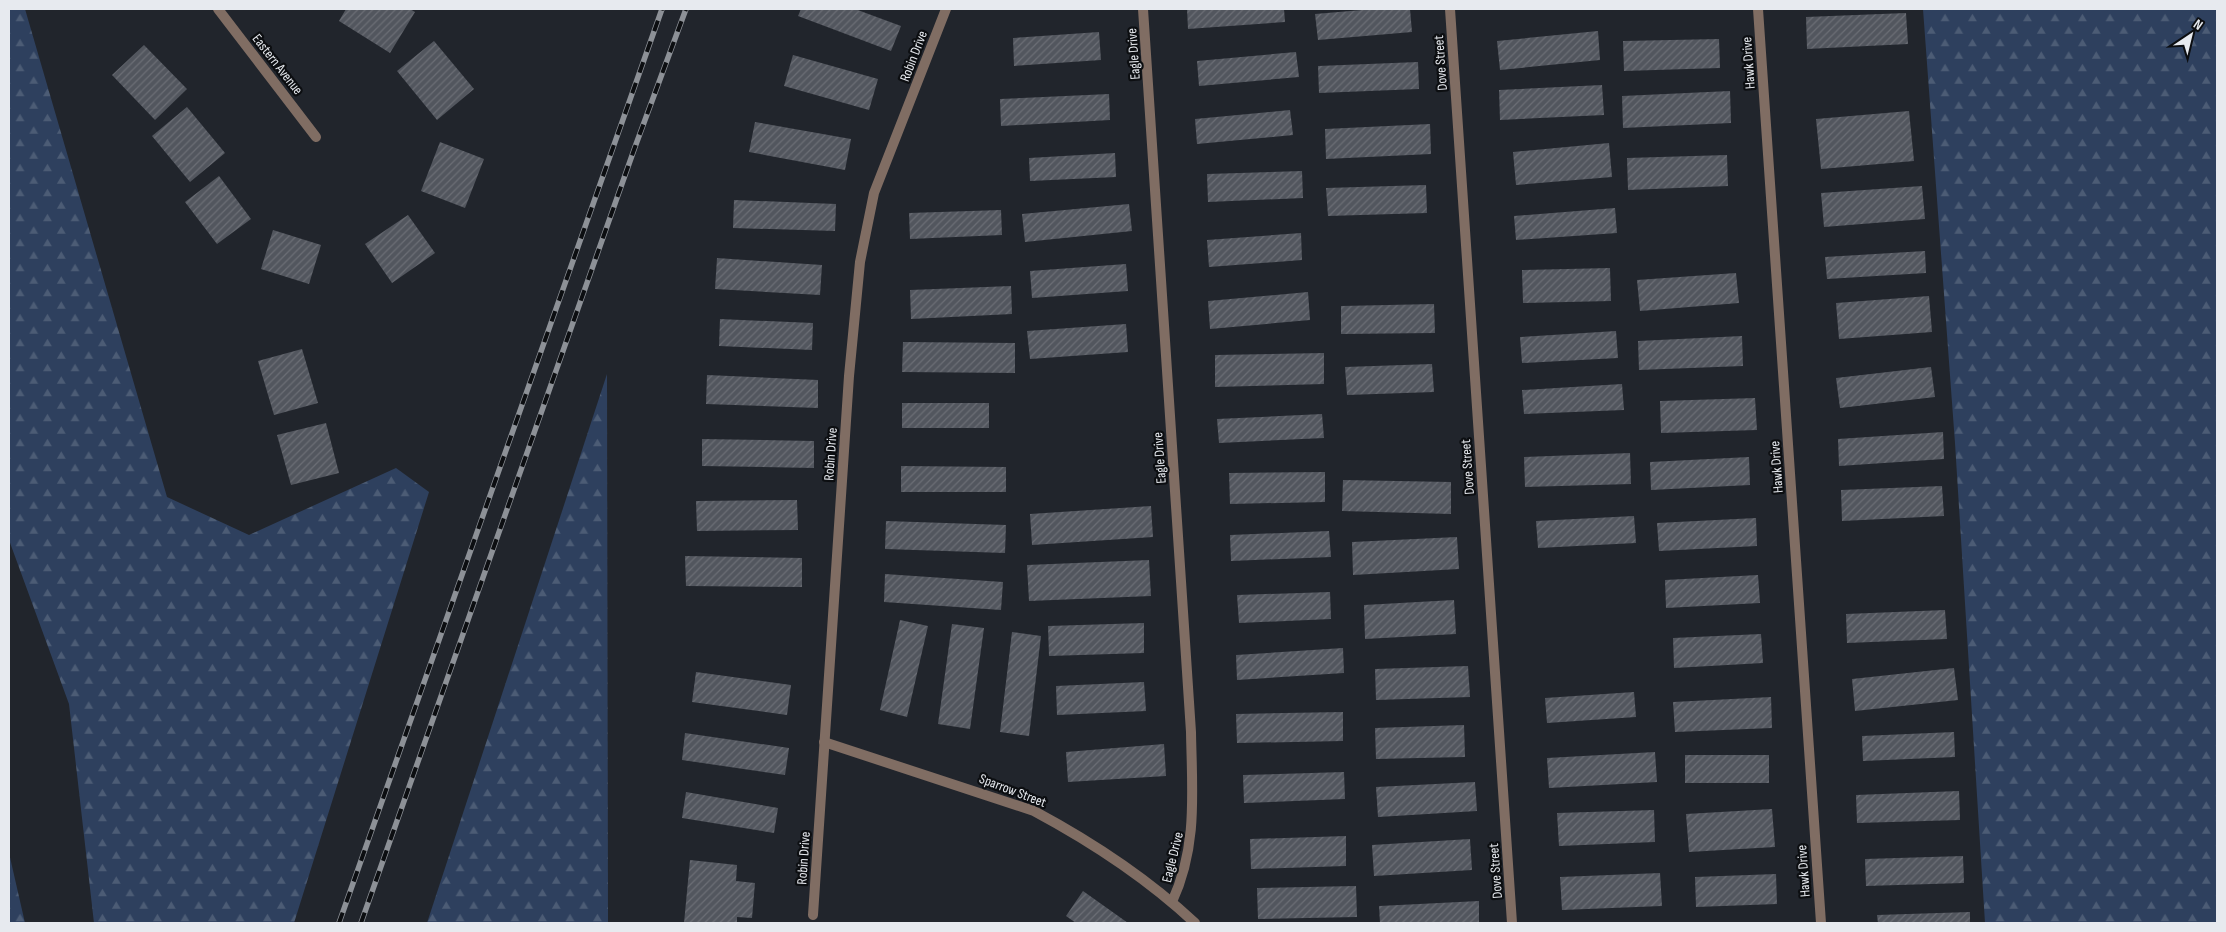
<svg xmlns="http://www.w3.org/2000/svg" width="2226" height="932" font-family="'Sofia Sans Condensed',sans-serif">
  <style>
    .forest { fill: url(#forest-firs) }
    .building { fill: url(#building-hatch) }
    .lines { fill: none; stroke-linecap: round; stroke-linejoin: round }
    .minor { stroke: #806d63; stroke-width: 10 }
    .rail-casing { stroke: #8d9197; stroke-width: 5.5 }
    .rail { stroke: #0c0e11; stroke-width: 4; stroke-dasharray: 11; stroke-linecap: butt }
    .labels { text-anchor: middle; stroke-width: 4.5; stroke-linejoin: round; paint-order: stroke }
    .street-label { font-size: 14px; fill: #e7eaef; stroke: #0c0e11 }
  </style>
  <defs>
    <pattern id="forest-firs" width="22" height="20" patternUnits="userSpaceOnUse" patternTransform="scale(1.25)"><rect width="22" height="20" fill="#2e405e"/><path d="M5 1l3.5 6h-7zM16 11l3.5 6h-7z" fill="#4c5c75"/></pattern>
    <pattern id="building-hatch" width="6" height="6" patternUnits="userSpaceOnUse" patternTransform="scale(1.25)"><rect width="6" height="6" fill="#52565e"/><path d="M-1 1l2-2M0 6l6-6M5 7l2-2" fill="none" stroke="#6b6e75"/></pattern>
  </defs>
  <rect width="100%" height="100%" fill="#21252c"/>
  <g class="forest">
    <polygon points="9,9 25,9 167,497 249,535 396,468 429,492 294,923 94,923 69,704 9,540"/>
    <polygon points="1923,9 2217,9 2217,923 1985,923 1955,443"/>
    <polygon points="607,374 608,923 427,923"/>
    <polygon points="9,853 25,923 9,923"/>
  </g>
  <g class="building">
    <polygon points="346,9 410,9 415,12 390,53 339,21"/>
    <polygon points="801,9 855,9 901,26 891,51 798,16"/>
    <polygon points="1187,9 1284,9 1285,22 1188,29"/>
    <polygon points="1374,9 1410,9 1412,32 1318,40 1315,14"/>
    <polygon points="1906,13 1908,44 1807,49 1806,17"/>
    <polygon points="1598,31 1600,60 1500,70 1497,41"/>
    <polygon points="1099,32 1101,60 1014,66 1013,38"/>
    <polygon points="1719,39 1720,68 1624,71 1623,41"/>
    <polygon points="434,41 474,89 437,120 397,71"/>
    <polygon points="144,45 187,89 155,120 112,75"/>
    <polygon points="1296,52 1299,77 1199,86 1197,61"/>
    <polygon points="793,55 878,79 869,110 784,86"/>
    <polygon points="1418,62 1419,89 1319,93 1318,66"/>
    <polygon points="1602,85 1604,115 1500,120 1499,90"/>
    <polygon points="1730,91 1731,123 1623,128 1622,96"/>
    <polygon points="1109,94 1110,120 1001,126 1000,99"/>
    <polygon points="187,107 225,153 190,182 152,136"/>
    <polygon points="1290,110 1293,135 1197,144 1195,119"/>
    <polygon points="1909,111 1914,161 1821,169 1816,119"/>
    <polygon points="755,122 851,139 845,170 749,152"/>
    <polygon points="1430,124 1431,154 1326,159 1325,129"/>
    <polygon points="440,142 484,159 465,208 421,191"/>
    <polygon points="1609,143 1612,177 1516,185 1513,152"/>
    <polygon points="1115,153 1116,177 1030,181 1029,158"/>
    <polygon points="1727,155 1728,186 1628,190 1627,158"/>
    <polygon points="1302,171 1303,198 1208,202 1207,174"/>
    <polygon points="219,176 251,219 217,244 185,202"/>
    <polygon points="1426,185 1427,213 1328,216 1326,188"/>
    <polygon points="1922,186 1925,219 1824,227 1821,193"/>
    <polygon points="734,200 836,204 835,231 733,228"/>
    <polygon points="1129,204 1132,231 1025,242 1022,214"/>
    <polygon points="1615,208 1617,233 1516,240 1514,216"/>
    <polygon points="1001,210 1002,235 910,239 909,213"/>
    <polygon points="408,215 435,253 392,283 365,244"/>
    <polygon points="273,230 321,245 309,284 261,269"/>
    <polygon points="1301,233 1302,260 1209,267 1207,240"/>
    <polygon points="1925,251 1926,273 1827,279 1825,257"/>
    <polygon points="717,258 822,265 820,295 715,289"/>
    <polygon points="1126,264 1128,291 1032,298 1030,271"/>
    <polygon points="1610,268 1611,301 1523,303 1522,270"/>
    <polygon points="1736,273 1739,303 1640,311 1637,280"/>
    <polygon points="1011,286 1012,314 911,319 910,290"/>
    <polygon points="1308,292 1310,320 1210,329 1208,301"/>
    <polygon points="1929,296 1932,332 1839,339 1836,303"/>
    <polygon points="1434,304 1435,333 1341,334 1341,306"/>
    <polygon points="720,319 813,323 812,350 719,346"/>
    <polygon points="1126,324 1128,352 1030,359 1027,331"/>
    <polygon points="1616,331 1618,358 1522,363 1520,337"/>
    <polygon points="1742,336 1743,366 1639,370 1638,341"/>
    <polygon points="903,342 1015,343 1015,373 902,372"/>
    <polygon points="302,349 318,403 274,415 258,361"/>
    <polygon points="1324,353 1324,384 1215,387 1215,355"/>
    <polygon points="1432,364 1434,392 1347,395 1345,367"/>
    <polygon points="1931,367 1935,397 1840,408 1836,378"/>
    <polygon points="707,375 818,380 818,408 706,404"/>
    <polygon points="1622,384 1624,410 1524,414 1522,390"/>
    <polygon points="1755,398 1757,430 1661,433 1660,401"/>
    <rect x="902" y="403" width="87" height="25"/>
    <polygon points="1322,414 1324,438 1219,443 1217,419"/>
    <polygon points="326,423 339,473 291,485 277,435"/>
    <polygon points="1943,432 1944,459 1839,466 1838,439"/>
    <polygon points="702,439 814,441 814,468 702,466"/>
    <polygon points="1630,453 1631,484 1525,487 1524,457"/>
    <polygon points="1749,457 1750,485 1651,490 1650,462"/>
    <polygon points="901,466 1006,467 1006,492 901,492"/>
    <polygon points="1325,472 1325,502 1230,504 1229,473"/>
    <polygon points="1343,480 1451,482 1451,514 1342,511"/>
    <polygon points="1942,486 1944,516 1842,521 1841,490"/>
    <polygon points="797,500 798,530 697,531 696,501"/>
    <polygon points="1151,506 1153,537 1032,545 1030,514"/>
    <polygon points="1634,516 1636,543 1538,548 1536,521"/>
    <polygon points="1756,518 1757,546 1659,551 1657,523"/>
    <polygon points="886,521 1006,525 1005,553 885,549"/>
    <polygon points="1329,531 1331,557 1231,561 1230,535"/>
    <polygon points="1457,537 1459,569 1353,575 1352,542"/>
    <polygon points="685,556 802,558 802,587 686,586"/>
    <polygon points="1149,560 1151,596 1029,601 1027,565"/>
    <polygon points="885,574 1003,582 1001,610 884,602"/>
    <polygon points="1758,575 1760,603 1666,608 1665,580"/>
    <polygon points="1330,592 1331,619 1239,623 1237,595"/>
    <polygon points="1454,600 1456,634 1365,639 1364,605"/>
    <polygon points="1945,610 1947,639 1847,643 1846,614"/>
    <polygon points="900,620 928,626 907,717 880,710"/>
    <polygon points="1144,623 1144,653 1049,656 1048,626"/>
    <polygon points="952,624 984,628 970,729 938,724"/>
    <polygon points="1012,632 1041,636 1029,736 1000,732"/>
    <polygon points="1761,634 1763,663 1674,668 1673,638"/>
    <polygon points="1343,648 1344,673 1237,680 1236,655"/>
    <polygon points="1468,666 1470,697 1376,700 1375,669"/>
    <polygon points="1954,668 1958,700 1855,711 1852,679"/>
    <polygon points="696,672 791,685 787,715 692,702"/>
    <polygon points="1144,682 1146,711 1057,715 1056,686"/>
    <polygon points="1634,692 1636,717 1547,723 1545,698"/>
    <polygon points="1771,697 1772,728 1675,732 1673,702"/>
    <polygon points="1343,712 1343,741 1237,743 1236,714"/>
    <polygon points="1464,725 1465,757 1376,759 1375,728"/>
    <polygon points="1954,732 1955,757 1863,761 1862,736"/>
    <polygon points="685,733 789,748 785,775 682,760"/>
    <polygon points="1164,744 1166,776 1068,782 1066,752"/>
    <polygon points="1655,752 1657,782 1549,788 1547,758"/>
    <rect x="1685" y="755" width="84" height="28"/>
    <polygon points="1344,772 1345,799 1244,803 1243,775"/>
    <polygon points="1475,782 1477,811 1378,817 1376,787"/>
    <polygon points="1959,791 1960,820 1857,823 1856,795"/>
    <polygon points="686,792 778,808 774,833 682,818"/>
    <polygon points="1772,809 1775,847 1689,852 1686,814"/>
    <polygon points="1654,810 1655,842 1559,846 1557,813"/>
    <polygon points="1346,836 1346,866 1251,869 1250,839"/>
    <polygon points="1470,839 1472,870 1374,876 1372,845"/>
    <polygon points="1963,856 1964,883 1866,886 1865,859"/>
    <polygon points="690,860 737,865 736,881 755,883 752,918 737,917 737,923 684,923"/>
    <polygon points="1660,873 1662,906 1562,910 1560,877"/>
    <polygon points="1776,874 1777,904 1696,907 1695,877"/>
    <polygon points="1356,886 1357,917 1258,919 1257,888"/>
    <polygon points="1083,891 1128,923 1076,923 1066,916"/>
    <polygon points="1479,901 1479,923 1380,923 1379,906"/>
    <polygon points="1970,912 1970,923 1878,923 1877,915"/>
  </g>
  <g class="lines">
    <g class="minor">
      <polyline points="218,9 316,137"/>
      <path d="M1143,9L1191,732C1192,792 1198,846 1172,902"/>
      <polyline points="1450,9 1512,923"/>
      <polyline points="1758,9 1821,923"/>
      <path d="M824,742L1034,811C1090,841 1149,880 1195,923"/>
      <polyline points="813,915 849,376 860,262 874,193 946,9"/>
    </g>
    <defs>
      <g id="rail">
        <polyline points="339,923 662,9"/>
        <polyline points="361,923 635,147 686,9"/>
      </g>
    </defs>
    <use href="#rail" class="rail-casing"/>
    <use href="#rail" class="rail"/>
  </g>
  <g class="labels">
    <g class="street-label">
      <text transform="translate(1133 54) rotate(-94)" y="5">Eagle Drive</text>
      <text transform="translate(913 56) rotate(-69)" y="5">Robin Drive</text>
      <text transform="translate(1440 63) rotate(-94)" y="5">Dove Street</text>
      <text transform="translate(1748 63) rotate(-94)" y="5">Hawk Drive</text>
      <text transform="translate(278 64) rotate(52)" y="5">Eastern Avenue</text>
      <text transform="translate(830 454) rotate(-86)" y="5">Robin Drive</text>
      <text transform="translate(1159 458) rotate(-94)" y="5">Eagle Drive</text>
      <text transform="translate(1467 467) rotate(-94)" y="5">Dove Street</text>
      <text transform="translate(1776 467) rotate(-94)" y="5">Hawk Drive</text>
      <text transform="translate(1013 790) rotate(21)" y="5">Sparrow Street</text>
      <text transform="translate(1172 857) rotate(-76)" y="5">Eagle Drive</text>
      <text transform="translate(803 858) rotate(-86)" y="5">Robin Drive</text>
      <text transform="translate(1495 871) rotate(-94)" y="5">Dove Street</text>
      <text transform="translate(1803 871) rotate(-94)" y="5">Hawk Drive</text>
    </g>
  </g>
  <rect width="2226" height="932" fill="none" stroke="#e7eaef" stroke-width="20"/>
  <g transform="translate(2191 35) rotate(35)" stroke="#0c0e11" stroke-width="4" paint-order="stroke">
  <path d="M0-4L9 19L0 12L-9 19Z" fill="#e7eaef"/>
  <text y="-8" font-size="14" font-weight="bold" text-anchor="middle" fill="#e7eaef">N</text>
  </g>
</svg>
